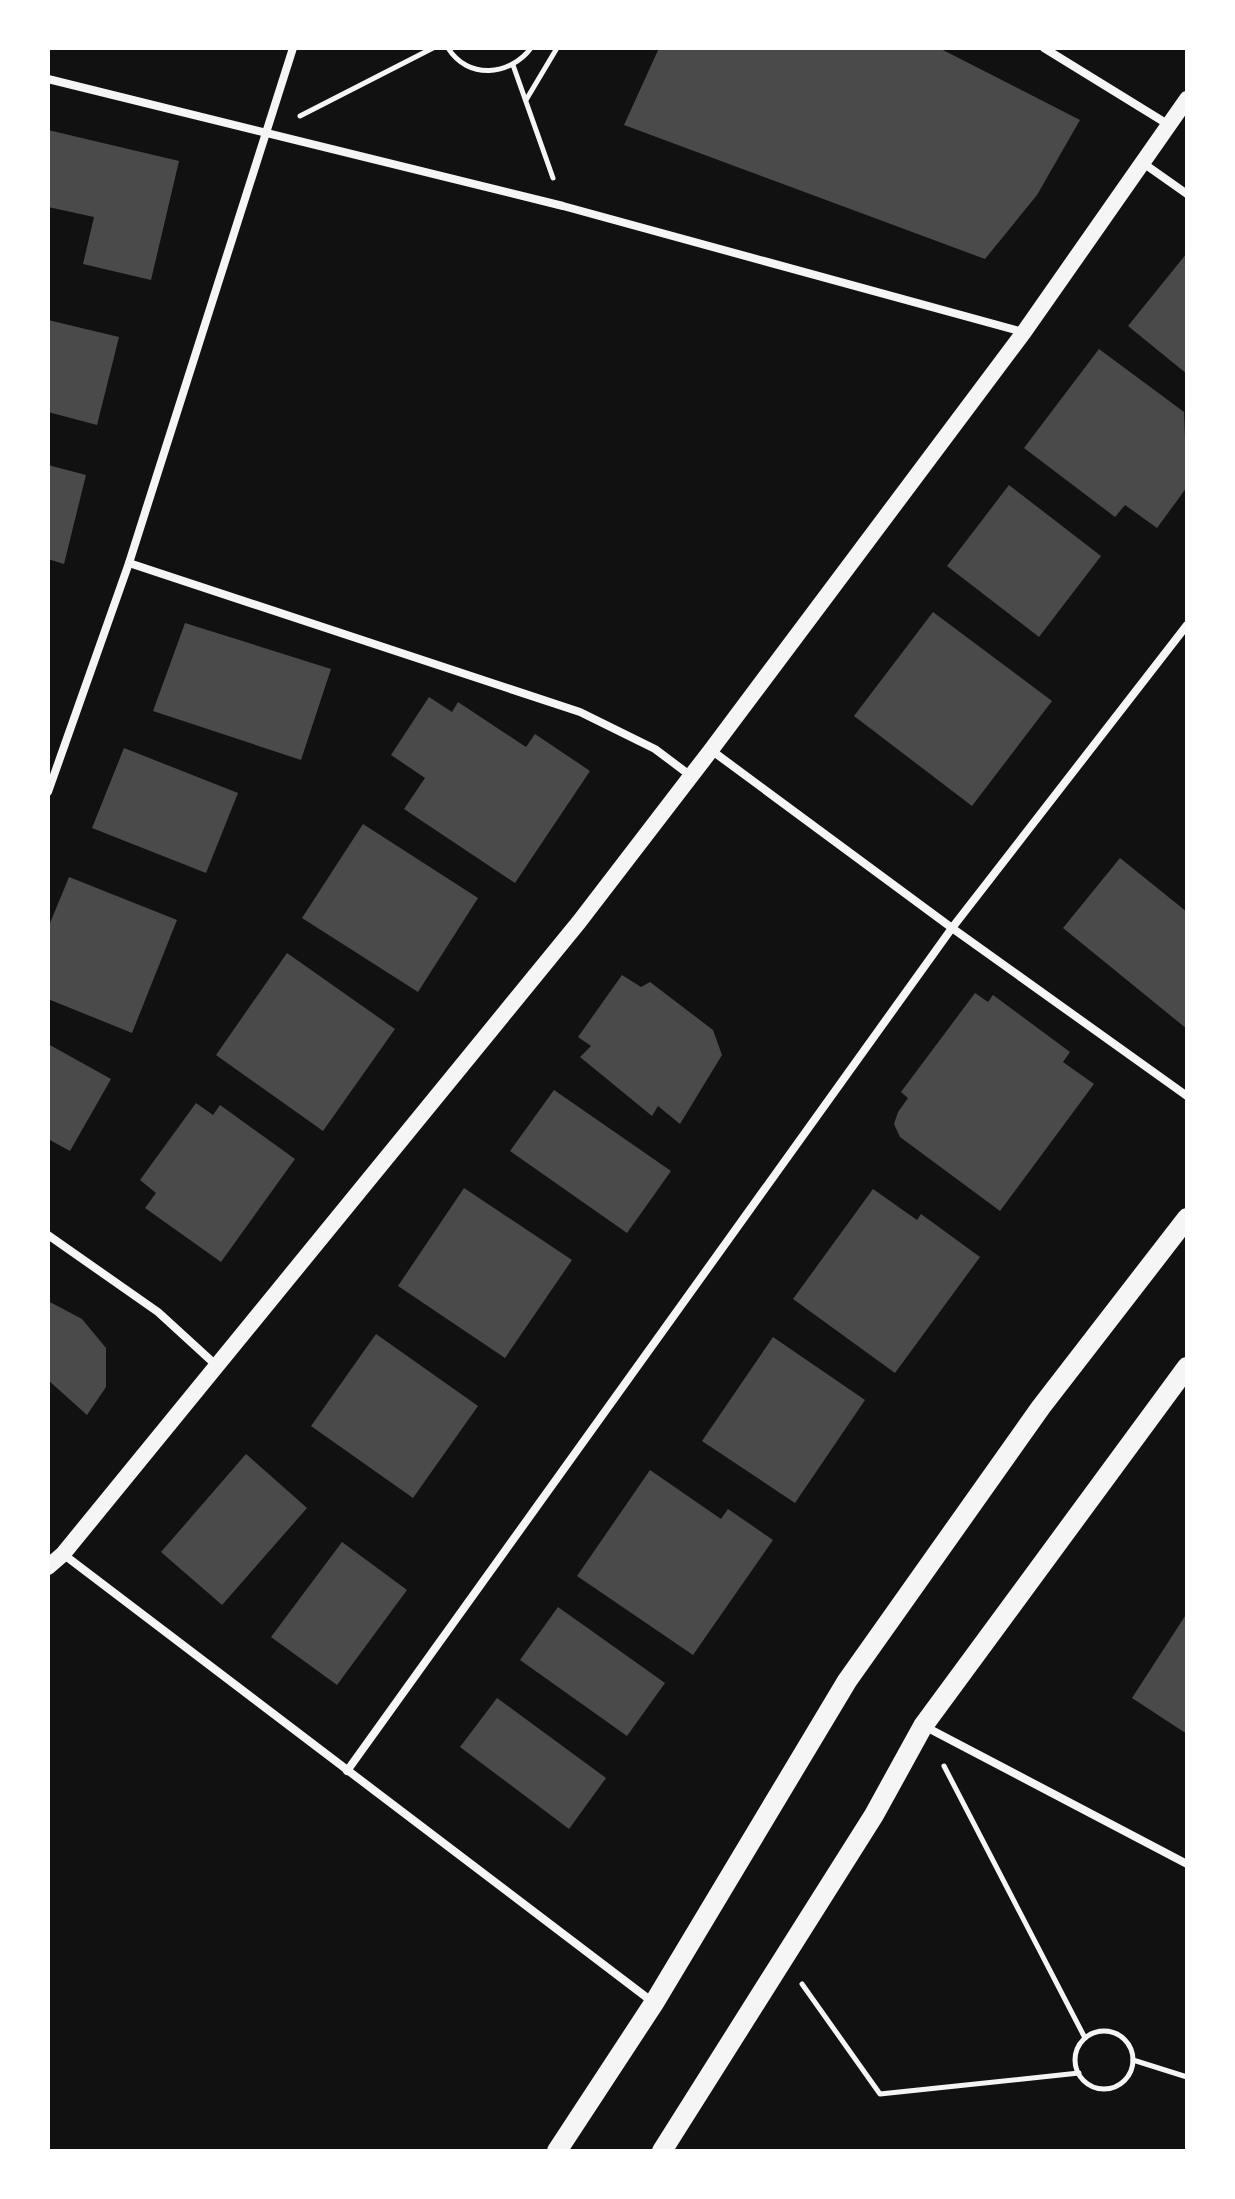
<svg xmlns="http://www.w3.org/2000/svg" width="1235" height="2199" font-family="'Asap Condensed',sans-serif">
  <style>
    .building { fill: #4a4a4a }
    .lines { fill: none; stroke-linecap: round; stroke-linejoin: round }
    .path { stroke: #f5f5f5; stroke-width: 5 }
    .minor { stroke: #f5f5f5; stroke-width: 8 }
    .secondary { stroke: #f5f5f5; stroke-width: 16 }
    .primary { stroke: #f5f5f5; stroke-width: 20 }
  </style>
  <rect width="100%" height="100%" fill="#111"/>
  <g class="building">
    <polygon points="659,48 939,48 1080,120 1037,195 985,259 624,125"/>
    <polygon points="48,130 179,161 151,280 83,264 94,217 48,207"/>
    <polygon points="1187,253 1187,374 1128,326"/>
    <polygon points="48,320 119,337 97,425 48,412"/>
    <polygon points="1099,349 1184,412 1187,487 1157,528 1125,505 1115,517 1024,448"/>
    <polygon points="48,465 86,475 64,564 48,559"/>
    <polygon points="1009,485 1101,556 1039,637 947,566"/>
    <polygon points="933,612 1052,701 972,806 854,716"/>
    <polygon points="185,623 331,669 301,760 153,711"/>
    <polygon points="429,697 452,712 458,702 526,747 535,734 590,771 515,883 404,809 425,778 391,755"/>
    <polygon points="124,748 238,793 206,873 92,828"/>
    <polygon points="363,824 478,898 418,992 302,918"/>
    <polygon points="1120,858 1187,912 1187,1029 1063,928"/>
    <polygon points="69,877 177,920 132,1033 48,999 48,928"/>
    <polygon points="287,953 395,1029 323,1131 216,1055"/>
    <polygon points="622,975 641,987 650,982 713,1030 722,1055 680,1124 658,1106 652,1116 580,1057 591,1046 578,1037"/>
    <polygon points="975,993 988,1002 993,995 1070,1052 1063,1062 1094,1084 1000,1211 900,1137 894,1124 898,1112 908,1098 901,1092"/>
    <polygon points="48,1044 111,1079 70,1151 48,1139"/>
    <polygon points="554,1090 671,1171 627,1233 510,1151"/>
    <polygon points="196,1103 213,1115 220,1105 295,1159 221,1262 145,1208 156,1193 140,1180"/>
    <polygon points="464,1188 572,1260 505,1358 398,1286"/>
    <polygon points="873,1189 917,1220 921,1214 980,1257 895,1373 793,1299"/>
    <polygon points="48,1301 82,1319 106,1348 106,1387 87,1415 48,1380"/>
    <polygon points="376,1334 478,1406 413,1498 311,1426"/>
    <polygon points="773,1337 865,1400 795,1503 702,1441"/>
    <polygon points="246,1454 307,1508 222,1605 161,1552"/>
    <polygon points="650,1470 721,1519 728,1509 773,1540 693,1655 577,1576"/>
    <polygon points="342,1542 407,1590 337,1685 271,1637"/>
    <polygon points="558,1607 665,1683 627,1736 520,1660"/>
    <polygon points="1187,1613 1187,1734 1132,1698"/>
    <polygon points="497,1698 606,1778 569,1829 460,1747"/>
  </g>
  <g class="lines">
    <g class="path">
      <path d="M448,48C468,80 510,76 531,48"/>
      <polyline points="513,65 553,178"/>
      <polyline points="526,100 557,48"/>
      <polyline points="300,116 433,48"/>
      <polyline points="944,1766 1085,2038"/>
      <polyline points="802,1984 880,2094 1079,2073"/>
      <circle cx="1104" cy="2060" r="29"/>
      <polyline points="1133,2060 1187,2077"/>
    </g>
    <g class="minor">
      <polyline points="1044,48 1169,125"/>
      <polyline points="48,79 563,206 1023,332"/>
      <polyline points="1143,163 1187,194"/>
      <polyline points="129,563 580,712 655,749 691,776"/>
      <polyline points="711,750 952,928 1187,1096"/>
      <polyline points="48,792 129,563 293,48"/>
      <polyline points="48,1235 158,1312 217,1366"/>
      <polyline points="63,1554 654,2003"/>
      <polyline points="924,1726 1187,1864"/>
      <polyline points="347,1771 952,928 1187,625"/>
    </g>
    <polyline class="secondary" points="48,1567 63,1554 579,922 711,750 1024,332 1187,99"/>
    <g class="primary">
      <polyline points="557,2151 654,2003 847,1681 1041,1407 1187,1218"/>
      <polyline points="662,2151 874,1815 923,1726 1187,1367"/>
    </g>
  </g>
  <rect width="1235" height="2199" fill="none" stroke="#ffffff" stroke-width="100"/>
</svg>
